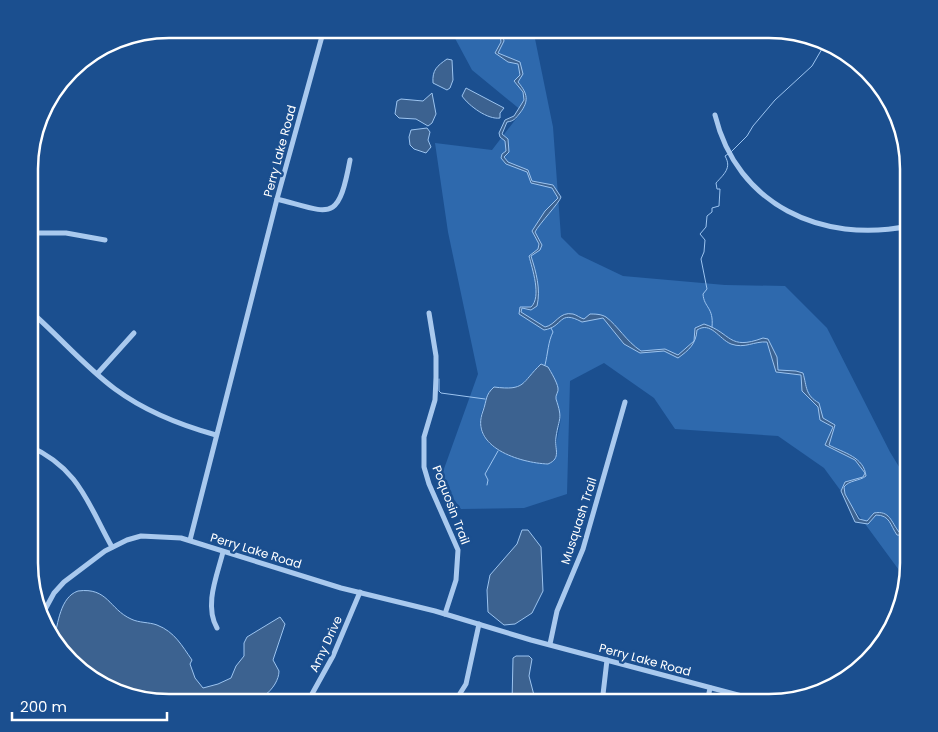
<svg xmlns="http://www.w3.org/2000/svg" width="938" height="732" font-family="Poppins,sans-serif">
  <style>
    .green { fill: #2e69ad; fill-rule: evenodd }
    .water { fill: #3c6290; stroke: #9cc4f0 }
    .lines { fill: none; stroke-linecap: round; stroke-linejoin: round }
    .stream { stroke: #9cc4f0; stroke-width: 1 }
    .minor { stroke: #a9c9ee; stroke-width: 5 }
    .labels { text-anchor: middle; stroke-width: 5; stroke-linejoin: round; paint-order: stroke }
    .street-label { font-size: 12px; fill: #fff; stroke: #1b4f8f }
    .rim { fill: none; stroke: #fff; stroke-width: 2.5 }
  </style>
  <rect width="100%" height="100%" fill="#1b4f8f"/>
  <path class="green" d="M450,29H533L553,127L561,237L579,255L623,276L725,285L785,286L827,328L890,452L909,483V573L907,581L824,468L778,436L675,429L654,398L604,363L570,381L567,494L524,508L461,509L440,480L478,374L448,232L435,143L492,150L522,111L472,70ZM541,364L548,367C554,379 555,384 556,397C556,406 562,411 560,424C558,436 555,443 557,455L548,464C522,462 472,450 481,414C484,404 491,396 497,387C520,395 527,377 541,364Z"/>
  <g class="water">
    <path d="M503,29H507L503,36L504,41L498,53L520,62L523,74L518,82C528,94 529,101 520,113C515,119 514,121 507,122L502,134L508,139L509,152L504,157L508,162L528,170L532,181L553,185L561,197C560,202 539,224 535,232L542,245L540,250L531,256C536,272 541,289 537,306L531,310L522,308L521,312L545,327C556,325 559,311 573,314C577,315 580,318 584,319L590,314C595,314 601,314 606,317C618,326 626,341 641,351L665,349L678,355L694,341L695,328L704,324C732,333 728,351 763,338L768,339L777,357L778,370L796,371L803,373C807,387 805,395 819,403L823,418L835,425L829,445C844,453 864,457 866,476C860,481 849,480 844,487L845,494L859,519L867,521L874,513C890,510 891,522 899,532L909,534V536L897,535C890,525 890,515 876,515L868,524L855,522L841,491L845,482L863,477L865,473L855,460L825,445L833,427L820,420L818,407L802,391L801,375L776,372L767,342C754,341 745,349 731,344C719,339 711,321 697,330C696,344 689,350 678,358L664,351L640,353L624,344L603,318L582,322C558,309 564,327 544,330L519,314L520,307H531C542,297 532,268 529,256L538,249L539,244L532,231L545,211L558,198L552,188L531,183L527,172L506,164L501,158L502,154L506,151L505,141L500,137L499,133L505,120L514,116L524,100L523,92L514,81L520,75L518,64L508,62L495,53L501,42L500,34Z"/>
    <path d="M447,59L452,60L453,80L450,88L447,90L433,83C432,70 437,66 447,59Z"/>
    <path d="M466,88L504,108L500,113V118C488,120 469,106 462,96Z"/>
    <polygon points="432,93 436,114 432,123 428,126 416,119 399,118 395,114 397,101 401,99 423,101"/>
    <polygon points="427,128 430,132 428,140 431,147 426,153 414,149 410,145 409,137 411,130"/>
    <path d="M541,364L548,367C551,372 557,382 558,388C559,392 555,395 556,399C563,420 559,417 556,437C554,449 562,458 548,464C520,463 469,447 483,411C487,400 485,395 494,387C526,391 521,383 541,364Z"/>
    <polygon points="522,530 528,530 541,547 543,591 532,613 515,624 504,625 488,612 487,590 490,575 517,544"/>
    <path d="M78,591C108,587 109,609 131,619C139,623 149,622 157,625C175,632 182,646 192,660L190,664L195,678L203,688L218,684L231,678L236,666L244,656V643L247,637L280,617L285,624L273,660L279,671C279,688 255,709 236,702C234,701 232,698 230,697C223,694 207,692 199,695L194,703H160L115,692L76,668L54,639C58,624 60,597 78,591Z"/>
    <polygon points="516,656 529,656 532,659 529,676 536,703 512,703 513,658"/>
  </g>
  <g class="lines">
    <g class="stream">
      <polyline points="731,152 747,136 753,126 775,100 812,66 826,42"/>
      <path d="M712,327C714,307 704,308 703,294L707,289L701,259L704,252L705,240L700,234L706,227L707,216L712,212V208L719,206L720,189H717L716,183C724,174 732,168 725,156L728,154"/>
      <path d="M545,365C548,353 548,342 553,332L551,328"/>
      <polyline points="439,379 439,391 441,393 485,399"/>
      <polyline points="487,485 488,480 485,474 498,451"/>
    </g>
    <g class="minor">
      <path d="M715,115C737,205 822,244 909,226"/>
      <path d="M277,199C331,213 338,224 350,160"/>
      <polyline points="30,233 66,233 105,240"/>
      <path d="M30,311C59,336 84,366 115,389C146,412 180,425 216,435"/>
      <polyline points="429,313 436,356 436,377 435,400 424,437 424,467 429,484 458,550 456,580 445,614"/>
      <polyline points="97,374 134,333"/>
      <path d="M29,446C79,468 88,504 112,547"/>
      <polyline points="190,540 277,199 324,29"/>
      <polyline points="41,617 54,593 64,582 105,551 127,540 141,536 181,538 341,588 435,611 531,640 768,703"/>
      <path d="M217,628C204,605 217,576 223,552"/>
      <polyline points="550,644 557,611 583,549 625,402"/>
      <polyline points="412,696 419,703"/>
      <polyline points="307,703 333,656 360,592"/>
      <polyline points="454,703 466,684 479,624"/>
      <polyline points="602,703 607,660"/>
      <polyline points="707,703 710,688"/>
    </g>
  </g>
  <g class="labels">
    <g class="street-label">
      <text transform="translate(280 151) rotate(-75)" y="4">Perry Lake Road</text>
      <text transform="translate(451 505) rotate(69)" y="4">Poquosin Trail</text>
      <text transform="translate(579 521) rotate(-72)" y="4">Musquash Trail</text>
      <text transform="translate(256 551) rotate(17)" y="4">Perry Lake Road</text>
      <text transform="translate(326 644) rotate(-65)" y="4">Amy Drive</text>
      <text transform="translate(645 660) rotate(15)" y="4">Perry Lake Road</text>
    </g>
  </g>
  <path d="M0 0H938V732H0ZM169 38H769A131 131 0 0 1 900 169V563A131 131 0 0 1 769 694H169A131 131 0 0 1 38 563V169A131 131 0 0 1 169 38Z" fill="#1b4f8f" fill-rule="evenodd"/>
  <path class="rim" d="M169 38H769A131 131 0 0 1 900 169V563A131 131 0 0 1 769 694H169A131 131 0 0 1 38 563V169A131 131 0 0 1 169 38Z"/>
  <path d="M12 712v8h155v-8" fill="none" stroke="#ffffff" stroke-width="2.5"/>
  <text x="20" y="712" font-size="15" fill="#ffffff" stroke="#1b4f8f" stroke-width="4" paint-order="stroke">200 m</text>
</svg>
